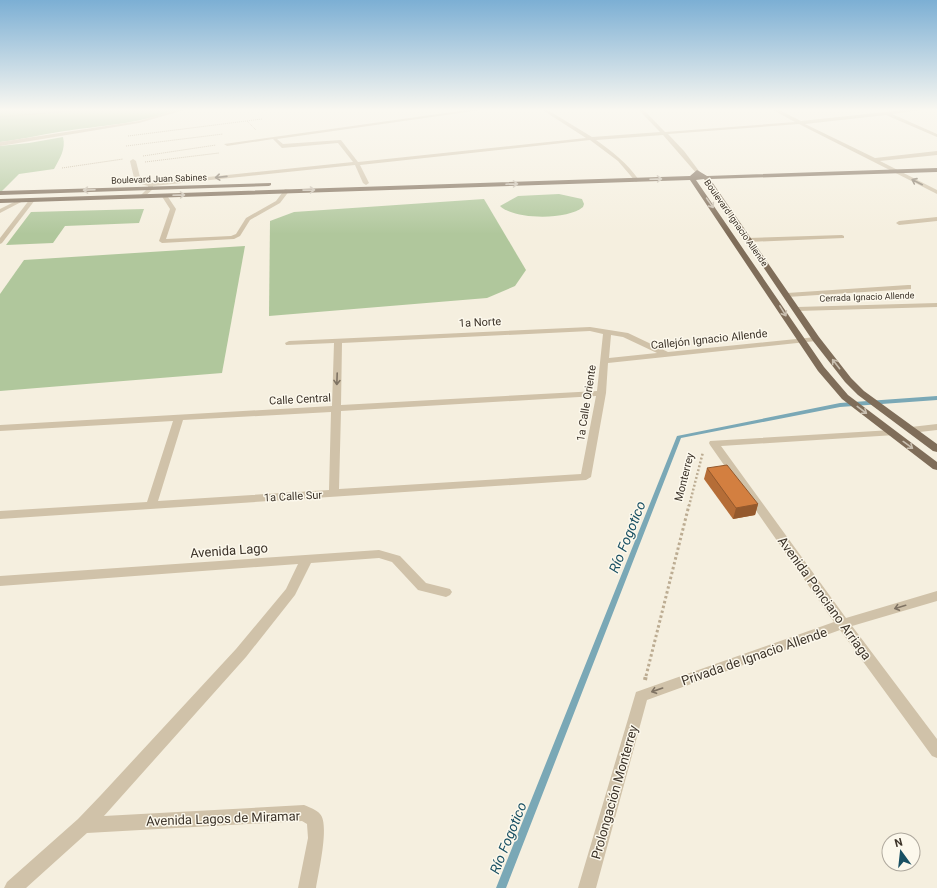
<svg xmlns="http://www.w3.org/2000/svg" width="937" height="888" font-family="Roboto,sans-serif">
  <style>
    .green { fill: #b0c79c }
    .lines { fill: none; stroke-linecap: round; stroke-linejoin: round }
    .stream { fill: #7aa8b6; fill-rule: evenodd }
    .path-far3 { stroke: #bcac92; stroke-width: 1; stroke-dasharray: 1 1; stroke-linecap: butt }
    .path-far2 { stroke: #bcac92; stroke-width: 2.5; stroke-dasharray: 2 2; stroke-linecap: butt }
    .path-far1 { stroke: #bcac92; stroke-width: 3; stroke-dasharray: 2.5 2.5; stroke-linecap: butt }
    .path { stroke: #bcac92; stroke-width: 4; stroke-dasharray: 3 3; stroke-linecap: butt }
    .minor { fill: #d0c2a9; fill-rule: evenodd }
    .major { fill: #7f6d59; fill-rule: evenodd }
    .wall { fill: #b56d37 }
    .shaded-wall { fill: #94592d }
    .building { fill: #d37f40; stroke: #94592d }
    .oneway { stroke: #7f7363 }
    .oneway2 { stroke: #cac0b1 }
    .labels { text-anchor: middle; stroke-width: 3; stroke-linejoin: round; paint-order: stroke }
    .far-street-label { font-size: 9px; fill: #3c3329; stroke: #fcf8ec }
    .street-label { font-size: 11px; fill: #3c3329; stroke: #fcf8ec }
    .near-street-label { font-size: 13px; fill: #3c3329; stroke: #fcf8ec }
    .near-water-label { font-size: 14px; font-style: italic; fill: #195063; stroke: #fcf8ec }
  </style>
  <rect width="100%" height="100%" fill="#f5efdf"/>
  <g class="green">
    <path d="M0,109H177C144,123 107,125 72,130C48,133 25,139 0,142Z"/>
    <path d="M63,137C66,149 60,158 54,169L19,174L0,193V146L29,143Z"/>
    <path d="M559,194L582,199L584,204L583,207C568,220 515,220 500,206L518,196Z"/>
    <polygon points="484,199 526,270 515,286 487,298 269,316 270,221 294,212"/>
    <polygon points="144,209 139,223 65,226 53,243 6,245 31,212"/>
    <polygon points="245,246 222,373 0,391 0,294 24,260"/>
  </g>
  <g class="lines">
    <polygon class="stream" points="937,396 937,400 840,407 681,438 506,888 496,888 677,436 840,403"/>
    <g class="path-far3">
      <polyline points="0,109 17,109"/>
      <polyline points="0,117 93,109"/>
      <polyline points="247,121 256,130"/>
      <polyline points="128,136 262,119"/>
      <polyline points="126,146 223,134"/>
      <polyline points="143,156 216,145"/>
      <polyline points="145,162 219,153"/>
      <polyline points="62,168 123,159"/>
    </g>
    <polyline class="path-far2" points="689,506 703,452"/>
    <polyline class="path-far1" points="646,676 689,505"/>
    <polyline class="path" points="645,680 646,675"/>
    <g class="minor">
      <polygon points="180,109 188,109 139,123 0,146 0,142 139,121"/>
      <polygon points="263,109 270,109 265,111"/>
      <path d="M474,109H488L277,139L283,144L341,140L358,162L586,138L541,109H546L592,137L660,132L638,109H643L665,132L795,122L771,109H777L801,121L913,109H930L892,114L937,134V137L886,115L805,124L875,158L937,151V155L880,161L937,190V194L799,124L668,134L684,151L699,171L700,172L697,174L663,135L596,140C613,152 627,163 639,180L636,182L618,161L590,140L360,165L369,183L366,185L363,183L355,165L153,186V189L143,198L140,196L148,188V186L135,182L130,161L133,159L136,161L141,181L150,183L353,162L338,143L282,148L273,139L227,146L224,144Z"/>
      <polygon points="285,189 290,190 280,203 250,220 240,236 234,239 162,243 159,241 170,209 161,195 162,194 166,194 176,209 166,239 231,236 236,234 246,218 276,201"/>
      <polygon points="20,199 25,200 0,213 0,209"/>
      <polygon points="30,199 35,200 2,243 0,244 0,238"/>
      <polygon points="937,217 937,221 899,225 896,223 899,221"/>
      <polygon points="842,235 844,236 844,238 748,242 745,240 748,238"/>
      <polygon points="908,285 911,285 911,289 787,297 783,295 787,293"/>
      <polygon points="937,303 937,307 797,311 793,309 797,307"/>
      <path d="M590,327L628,333L668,352L816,337L820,339L816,341L608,363L606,393L591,477L586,480L0,519V511L147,502L173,421L0,431V425L332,406L334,343L286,345L285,343L289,341ZM590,331L603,334L597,391L341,405L342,343ZM611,335L623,337L657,353L609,358ZM596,396L581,474L339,489L341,411ZM331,412L329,490L158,501L183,420Z"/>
      <polygon points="937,424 937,430 911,433 906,430 911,427"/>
      <polygon points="892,430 895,431 897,433 895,435 721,446 846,618 937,591 937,601 852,626 937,739 937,758 932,756 840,630 647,700 596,888 578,888 636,692 834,622 710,445 709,443 710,441"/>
      <path d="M379,550L400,556L426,583L450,589L452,592L450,595L446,597L418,590L392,562L379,558L311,563L295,595L246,657L104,816L304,805C309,807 317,810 320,814C330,824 318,874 316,888H298L308,838L307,824L302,821L87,833L26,888H4L7,882L78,819L101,795L236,649L286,589L298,564L0,586V576Z"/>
    </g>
    <g class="major">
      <polygon points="937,168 937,172 710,179 819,337 851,378 864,391 937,444 937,452 933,451 858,395 845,382 813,341 704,179 696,180 824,367 848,395 937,462 937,470 933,469 842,399 818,371 690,180 0,203 0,199 690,176 697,170 707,176"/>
      <polygon points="271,183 271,185 269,186 0,195 0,191"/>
    </g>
  </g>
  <polygon class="wall" points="707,468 758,504 755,515 733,519 704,479"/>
  <polygon class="shaded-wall" points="758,504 755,515 733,519 736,508"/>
  <polygon class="building" points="727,465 758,504 736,508 707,468"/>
  <defs><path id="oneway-shaft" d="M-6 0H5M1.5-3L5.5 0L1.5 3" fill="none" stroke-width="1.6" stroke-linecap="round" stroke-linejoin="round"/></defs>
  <g class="oneway">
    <use href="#oneway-shaft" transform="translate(221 177) rotate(174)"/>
    <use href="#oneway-shaft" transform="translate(917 182) rotate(-153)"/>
    <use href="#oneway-shaft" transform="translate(337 379) rotate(92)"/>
    <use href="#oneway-shaft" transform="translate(900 607) rotate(163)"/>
    <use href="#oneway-shaft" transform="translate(657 690) rotate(161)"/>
  </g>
  <g class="oneway2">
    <use href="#oneway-shaft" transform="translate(656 179) rotate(-2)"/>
    <use href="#oneway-shaft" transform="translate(512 184) rotate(-2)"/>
    <use href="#oneway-shaft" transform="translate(89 190) rotate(178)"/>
    <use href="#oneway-shaft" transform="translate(309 190) rotate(-1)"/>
    <use href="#oneway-shaft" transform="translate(179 195) rotate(-2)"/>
    <use href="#oneway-shaft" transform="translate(710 203) rotate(55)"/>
    <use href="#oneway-shaft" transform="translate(783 311) rotate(58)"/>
    <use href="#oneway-shaft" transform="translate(836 364) rotate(-128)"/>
    <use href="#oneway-shaft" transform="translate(862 410) rotate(37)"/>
    <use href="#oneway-shaft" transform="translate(908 445) rotate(36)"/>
  </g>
  <linearGradient id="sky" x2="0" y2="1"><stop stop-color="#7cafd4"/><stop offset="0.47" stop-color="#faf8f1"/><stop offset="1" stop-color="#faf8f1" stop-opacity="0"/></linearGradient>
  <rect width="937" height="234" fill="url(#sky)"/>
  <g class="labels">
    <g class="far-street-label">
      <text transform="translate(159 179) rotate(-2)" y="3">Boulevard Juan Sabines</text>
      <text transform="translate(736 223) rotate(55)" y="3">Boulevard Ignacio Allende</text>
      <text transform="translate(867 297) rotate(-2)" y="3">Cerrada Ignacio Allende</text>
    </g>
    <g class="street-label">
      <text transform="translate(480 322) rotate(-3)" y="4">1a Norte</text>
      <text transform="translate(709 339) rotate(-6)" y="4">Callejón Ignacio Allende</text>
      <text transform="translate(300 399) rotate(-3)" y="4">Calle Central</text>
      <text transform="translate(586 403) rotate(-81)" y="4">1a Calle Oriente</text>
      <text transform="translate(684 477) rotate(-76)" y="4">Monterrey</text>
      <text transform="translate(293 496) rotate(-3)" y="4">1a Calle Sur</text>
    </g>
    <g class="near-street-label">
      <text transform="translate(229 550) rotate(-4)" y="5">Avenida Lago</text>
      <text transform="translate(825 598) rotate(54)" y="5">Avenida Ponciano Arriaga</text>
      <text transform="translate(754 656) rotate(-19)" y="5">Privada de Ignacio Allende</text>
      <text transform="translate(614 792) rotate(-74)" y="5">Prolongación Monterrey</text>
      <text transform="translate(223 818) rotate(-2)" y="5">Avenida Lagos de Miramar</text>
    </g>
    <g class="near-water-label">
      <text transform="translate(627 537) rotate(-68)" y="5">Río Fogotico</text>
      <text transform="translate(508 838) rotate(-68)" y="5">Río Fogotico</text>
    </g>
  </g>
  <g transform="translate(901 852) rotate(345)"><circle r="19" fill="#fcf8ec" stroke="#afa99e"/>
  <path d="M0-3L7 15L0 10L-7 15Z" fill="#195063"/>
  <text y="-6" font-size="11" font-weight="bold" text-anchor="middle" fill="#3c3329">N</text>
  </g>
</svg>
